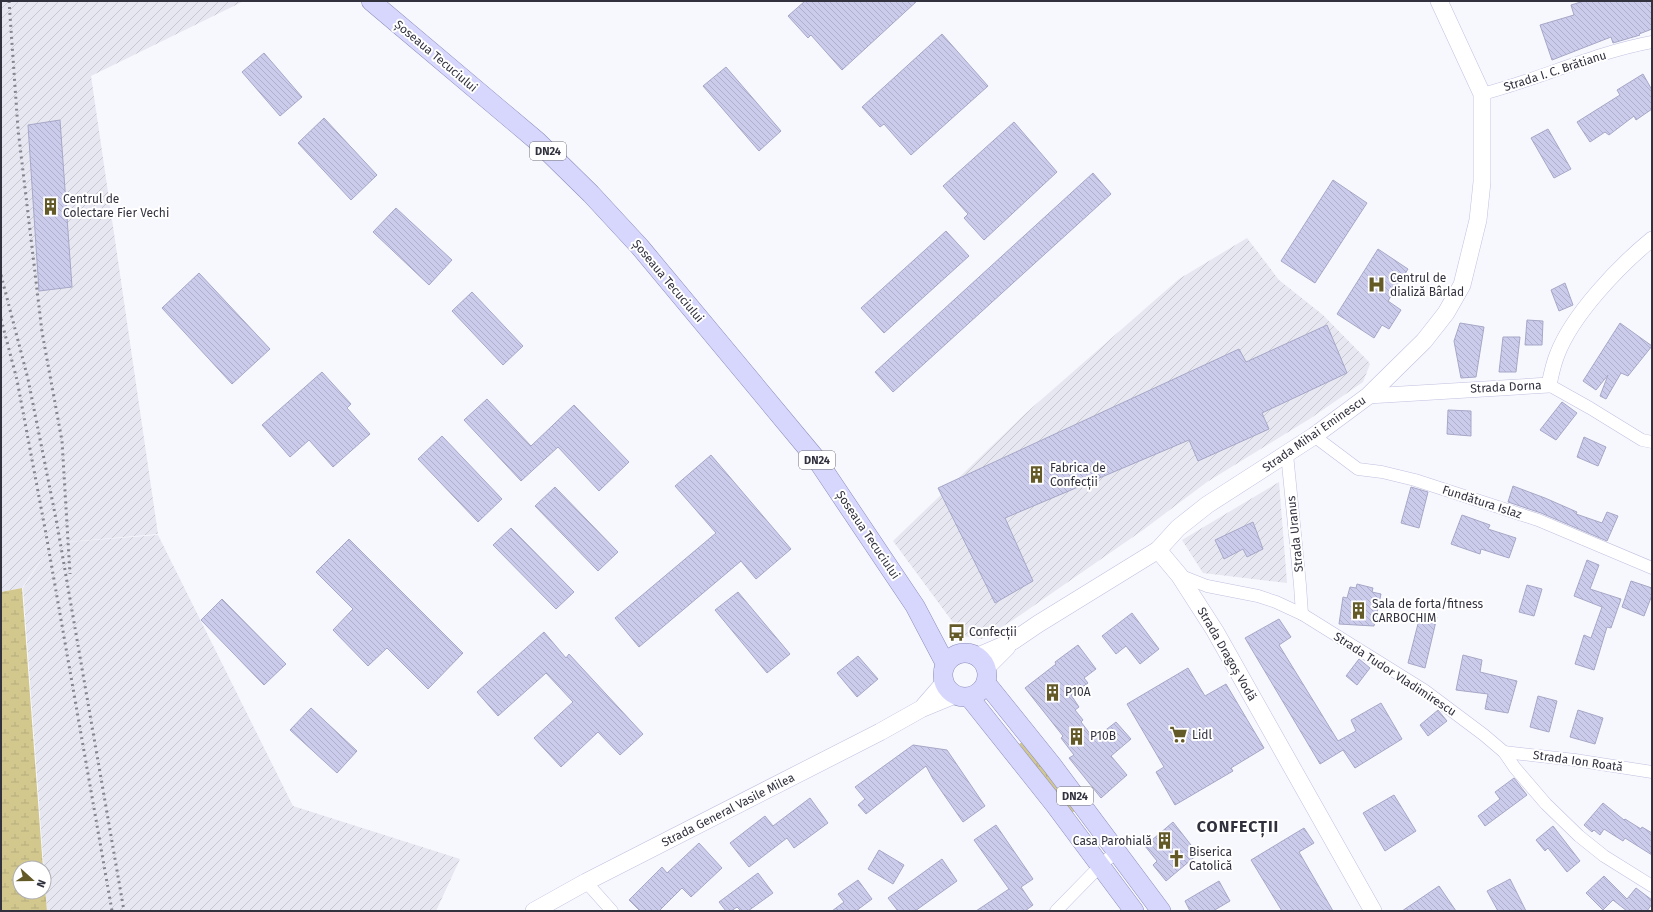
<svg xmlns="http://www.w3.org/2000/svg" width="1653" height="912" font-family="'Fira Sans',sans-serif">
  <style>
    .industrial { fill: url(#industrial-furrows) }
    .grass { fill: url(#grass-tufts) }
    .wetland { fill: url(#wetland-marsh) }
    .building { fill: url(#building-back-hatch); stroke: #a7a7c7 }
    .lines { fill: none; stroke-linecap: round; stroke-linejoin: round }
    .minor-casing { stroke: #c0c0e0; stroke-width: 13 }
    .tertiary-casing { stroke: #c0c0e0; stroke-width: 16 }
    .secondary-casing { stroke: #c0c0e0; stroke-width: 18 }
    .primary-casing { stroke: #8c8cba; stroke-width: 20 }
    .minor { stroke: #fff; stroke-width: 12 }
    .tertiary { stroke: #fff; stroke-width: 15 }
    .secondary { stroke: #fff; stroke-width: 17 }
    .primary { stroke: #d7d7fd; stroke-width: 19 }
    .rail { stroke: #84848f; stroke-width: 3; stroke-dasharray: 2 4; stroke-linecap: butt }
    .labels { text-anchor: middle; stroke-width: 4; stroke-linejoin: round; paint-order: stroke }
    .shield { fill: #fff; stroke: #707079; stroke-width: 1 }
    .shield-label { font-size: 11px; font-weight: bold; fill: #32323f }
    .street-label { font-size: 12px; fill: #32323f; stroke: #fff }
    .poi-label { font-size: 12px; fill: #32323f; stroke: #fff; text-anchor: start }
    .district-label { font-size: 16px; font-weight: bold; letter-spacing: 1px; fill: #32323f; stroke: #fff }
  </style>
  <defs>
    <pattern id="industrial-furrows" width="10" height="10" patternUnits="userSpaceOnUse"><rect width="10" height="10" fill="#e7e7f1"/><path d="M-1 1l2-2M0 10L10 0M9 11l2-2" fill="none" stroke="#c7c7d0"/></pattern>
    <pattern id="grass-tufts" width="24" height="20" patternUnits="userSpaceOnUse"><rect width="24" height="20" fill="#d2c88e"/><path d="M3 7l-1-3M5 7V3M7 7l1-3M15 17l-1-3M17 17v-4M19 17l1-3" fill="none" stroke="#b5ac7c"/></pattern>
    <pattern id="wetland-marsh" width="20" height="14" patternUnits="userSpaceOnUse"><rect width="20" height="14" fill="#d2c88e"/><path d="M1 5h8M5 5V1M11 12h8M15 12V8" fill="none" stroke="#b5ac7c"/></pattern>
    <pattern id="building-back-hatch" width="6" height="6" patternUnits="userSpaceOnUse"><rect width="6" height="6" fill="#cbcbec"/><path d="M-1 5l2 2M0 0l6 6M5-1l2 2" fill="none" stroke="#afafcb"/></pattern>
  </defs>
  <rect width="100%" height="100%" fill="#f7f7fe"/>
  <g class="industrial">
    <polygon points="1,1 244,1 91,76 158,534 55,543 158,535 293,806 460,859 436,911 47,911 23,588 52,543 22,588 1,592"/>
    <polygon points="1247,238 1279,280 1323,315 1368,361 1370,364 1363,382 1311,418 1207,482 1143,530 1013,620 982,639 963,636 893,541 1026,413 1179,279"/>
    <polygon points="1279,482 1287,583 1203,573 1182,540"/>
  </g>
  <polygon class="grass" points="1024,741 1077,809 1072,813 1019,744"/>
  <polygon class="wetland" points="22,588 43,868 20,868 20,892 44,892 44,876 47,911 1,911 1,592"/>
  <g class="building">
    <polygon points="805,1 917,1 842,70 811,35 808,38 788,16"/>
    <polygon points="1584,1 1652,1 1652,29 1639,34 1640,35 1613,43 1611,37 1552,60 1540,25 1574,15 1571,5"/>
    <polygon points="942,34 988,86 911,155 884,124 880,127 862,107"/>
    <polygon points="264,53 302,97 280,116 242,72"/>
    <polygon points="726,67 781,131 759,151 703,86"/>
    <polygon points="1643,74 1652,90 1652,109 1636,120 1634,116 1609,135 1605,132 1590,142 1577,122 1620,95 1617,90"/>
    <polygon points="324,118 377,175 351,200 298,143"/>
    <polygon points="60,120 72,287 39,291 28,125"/>
    <polygon points="1014,122 1057,172 984,240 964,218 968,214 943,186"/>
    <polygon points="1548,129 1571,169 1554,178 1531,138"/>
    <polygon points="1093,173 1111,194 893,392 875,372"/>
    <polygon points="1333,180 1367,203 1315,283 1281,261"/>
    <polygon points="396,208 452,260 429,285 373,232"/>
    <polygon points="946,231 969,256 884,333 861,308"/>
    <polygon points="1378,249 1408,269 1388,301 1401,310 1389,329 1382,325 1374,338 1337,314"/>
    <polygon points="199,273 270,349 232,384 162,308"/>
    <polygon points="1565,283 1573,305 1559,311 1551,290"/>
    <polygon points="472,292 523,346 503,365 452,311"/>
    <polygon points="1527,320 1543,321 1542,345 1525,345"/>
    <polygon points="1460,323 1484,327 1476,377 1461,378 1454,341"/>
    <polygon points="1620,323 1652,346 1628,376 1621,373 1606,399 1600,396 1608,375 1596,390 1583,381"/>
    <polygon points="1327,325 1347,373 1262,413 1269,429 1198,461 1189,440 1005,518 1033,581 995,603 938,488 1239,349 1246,362"/>
    <polygon points="1503,337 1520,337 1516,372 1499,372"/>
    <polygon points="322,372 351,404 347,408 370,434 333,467 309,440 290,457 262,425"/>
    <polygon points="487,399 531,446 574,405 629,462 599,491 558,447 521,481 464,420"/>
    <polygon points="1562,402 1577,413 1556,440 1540,430"/>
    <polygon points="1448,410 1471,411 1471,436 1447,434"/>
    <polygon points="442,436 502,499 478,522 418,459"/>
    <polygon points="1584,437 1606,447 1598,466 1577,457"/>
    <polygon points="711,455 791,549 756,579 741,561 639,647 615,618 716,533 675,486"/>
    <polygon points="1513,486 1545,498 1577,512 1576,514 1602,523 1607,512 1618,516 1607,541 1541,513 1508,502"/>
    <polygon points="555,487 618,552 598,571 535,506"/>
    <polygon points="1411,487 1428,492 1419,528 1401,523"/>
    <polygon points="1462,515 1490,525 1488,529 1516,538 1509,558 1481,549 1480,554 1451,544"/>
    <polygon points="1253,522 1263,549 1247,557 1243,549 1224,559 1215,540"/>
    <polygon points="511,528 574,592 556,609 493,545"/>
    <polygon points="349,539 463,653 428,689 387,648 368,666 333,630 353,609 316,572"/>
    <polygon points="1587,560 1599,565 1590,589 1621,599 1611,628 1607,627 1594,670 1575,664 1584,635 1591,638 1602,607 1574,596"/>
    <polygon points="1631,581 1652,588 1652,595 1644,616 1622,607"/>
    <polygon points="1357,584 1373,588 1372,592 1381,594 1374,626 1339,624 1343,597 1347,598 1350,587 1356,588"/>
    <polygon points="1527,585 1542,589 1534,616 1519,612"/>
    <polygon points="738,592 790,654 767,673 715,610"/>
    <polygon points="222,599 286,664 264,685 201,620"/>
    <polygon points="1421,612 1437,617 1425,668 1408,663"/>
    <polygon points="1132,613 1159,649 1140,664 1126,646 1116,654 1102,636"/>
    <polygon points="1279,619 1291,637 1279,645 1338,741 1356,731 1351,720 1381,703 1402,739 1355,768 1343,750 1320,764 1245,638"/>
    <polygon points="544,632 566,658 569,654 643,734 620,755 598,732 561,767 534,738 573,702 546,673 498,716 477,692"/>
    <polygon points="1078,645 1096,669 1084,678 1088,683 1071,695 1079,707 1075,710 1083,720 1081,722 1094,739 1116,722 1131,739 1111,756 1127,775 1101,798 1069,758 1074,755 1061,738 1063,736 1025,688 1056,664 1055,662"/>
    <polygon points="1463,655 1482,660 1480,672 1517,681 1508,713 1485,709 1488,694 1456,690"/>
    <polygon points="858,656 878,679 857,697 837,673"/>
    <polygon points="1359,659 1370,668 1357,685 1346,676"/>
    <polygon points="1188,668 1205,696 1226,684 1264,748 1231,768 1233,771 1175,805 1156,772 1164,767 1127,704"/>
    <polygon points="1538,696 1557,701 1549,732 1530,727"/>
    <polygon points="311,708 357,751 337,773 290,730"/>
    <polygon points="1438,710 1447,721 1428,736 1420,725"/>
    <polygon points="1578,710 1603,718 1595,744 1570,737"/>
    <polygon points="913,745 947,750 985,806 963,822 933,779 926,766 866,814 858,805 865,799 855,787"/>
    <polygon points="1514,778 1527,795 1485,826 1478,816 1500,799 1495,792"/>
    <polygon points="1394,795 1416,831 1385,851 1363,813"/>
    <polygon points="810,798 828,823 794,848 787,838 749,867 730,843 765,816 773,826"/>
    <polygon points="1603,803 1624,820 1625,819 1641,829 1642,827 1652,833 1652,855 1625,838 1623,841 1604,829 1600,835 1594,830 1592,832 1584,825"/>
    <polygon points="1173,822 1198,854 1166,881 1153,865 1157,861 1145,846"/>
    <polygon points="996,825 1033,879 1021,887 1033,905 1025,911 976,911 1009,889 974,840"/>
    <polygon points="1553,826 1580,861 1567,872 1548,848 1545,851 1536,840"/>
    <polygon points="1304,828 1314,843 1299,852 1333,911 1282,911 1251,860"/>
    <polygon points="699,843 722,868 691,897 682,888 659,911 640,911 629,900 662,867 667,873"/>
    <polygon points="879,850 904,865 893,884 868,869"/>
    <polygon points="942,859 957,881 915,911 898,911 888,898"/>
    <polygon points="758,873 773,893 748,911 741,911 737,907 731,911 726,911 719,902"/>
    <polygon points="1604,876 1627,899 1636,888 1652,900 1652,904 1647,911 1627,911 1613,900 1603,910 1586,893"/>
    <polygon points="1510,879 1526,911 1498,911 1487,891"/>
    <polygon points="858,880 872,899 856,911 832,911 844,902 838,894"/>
    <polygon points="1219,881 1230,901 1213,911 1190,911 1185,901"/>
    <polygon points="1439,886 1456,911 1402,911"/>
  </g>
  <g class="lines">
    <defs>
      <g id="minor">
        <path d="M1482,94C1540,79 1593,53 1652,42"/>
        <polyline points="1549,385 1590,408 1642,440 1652,442"/>
        <polyline points="1314,436 1358,469 1382,472 1415,480 1538,520 1652,568"/>
        <polyline points="1287,454 1300,585 1302,614"/>
        <polyline points="1179,575 1207,586 1258,596 1276,602 1302,614 1424,690 1484,735 1504,752 1515,768 1546,804 1579,836 1604,856 1652,886"/>
        <polyline points="1504,752 1575,760 1652,772"/>
        <polyline points="586,882 612,911"/>
        <polyline points="1056,911 1101,865 1117,851"/>
      </g>
      <path id="tertiary" d="M1368,396L1549,385C1551,375 1553,365 1557,355C1572,315 1619,266 1652,239"/>
      <g id="secondary">
        <polyline points="1158,550 1179,575 1215,631 1373,911"/>
        <polyline points="978,656 1013,641 1038,624 1158,550 1178,528 1207,505 1314,436 1368,396 1424,341 1446,313 1462,285 1478,220 1482,182 1482,94 1439,1"/>
        <polyline points="986,668 1007,647"/>
        <polyline points="924,706 944,683"/>
        <polyline points="534,911 586,882 880,732 921,709 955,695"/>
      </g>
      <g id="primary">
        <polyline points="371,1 537,141 591,194 640,247 817,460 915,606 945,663"/>
        <circle cx="965" cy="675" r="22"/>
        <polyline points="986,683 1052,765 1161,911"/>
        <polyline points="969,697 1055,805 1134,911"/>
      </g>
    </defs>
    <use href="#minor" class="minor-casing"/>
    <use href="#tertiary" class="tertiary-casing"/>
    <use href="#secondary" class="secondary-casing"/>
    <use href="#primary" class="primary-casing"/>
    <use href="#minor" class="minor"/>
    <use href="#tertiary" class="tertiary"/>
    <use href="#secondary" class="secondary"/>
    <use href="#primary" class="primary"/>
    <g class="rail">
      <polyline points="9,1 18,129 42,332 62,441 70,574"/>
      <polyline points="1,275 28,379 57,524 124,911"/>
      <polyline points="1,319 17,380 46,534 112,911"/>
    </g>
  </g>
  <defs>
    <symbol id="building-bare" viewBox="-9 -9 18 18"><path d="M-4-6H4V6H1V3H-1V6H-4ZM-2.5-4.3h1.7v1.8h-1.7ZM.8-4.3h1.7v1.8H.8ZM-2.5-1h1.7V.8h-1.7ZM.8-1h1.7V.8H.8Z" fill="#635a27" stroke="#fff" stroke-width="2.5" paint-order="stroke"/></symbol>
    <symbol id="hospital-bare" viewBox="-9 -9 18 18"><path d="M-5-5h3v3.5h4V-5h3V5h-3V1.5h-4V5h-3Z" fill="#635a27" stroke="#fff" stroke-width="2.5" paint-order="stroke"/></symbol>
    <symbol id="bus-bare" viewBox="-9 -9 18 18"><path d="M-5-6H5V4H4V6H2V4H-2V6H-4V4H-5ZM-3.5-4V0h7V-4ZM-3.5 1.2v1.5H-2V1.2ZM2 1.2v1.5H3.5V1.2Z" fill="#635a27" stroke="#fff" stroke-width="2.5" paint-order="stroke"/></symbol>
    <symbol id="supermarket-bare" viewBox="-9 -9 18 18"><path d="M-6-5.5h2.5l.6 2H6L4.5 2H-2.5L-4.4-4H-6ZM-1.5 3.2a1.3 1.3 0 1 0 .1 0ZM3 3.2a1.3 1.3 0 1 0 .1 0Z" fill="#635a27" stroke="#fff" stroke-width="2.5" paint-order="stroke"/></symbol>
    <symbol id="church-bare" viewBox="-9 -9 18 18"><path d="M-1.2-6h2.4v3.5h3.3v2.4h-3.3V6h-2.4V-.1h-3.3v-2.4h3.3Z" fill="#635a27" stroke="#fff" stroke-width="2.5" paint-order="stroke"/></symbol>
  </defs>
  <g fill-rule="evenodd">
    <use href="#building-bare" x="38" y="194" width="25" height="25"/>
    <use href="#hospital-bare" x="1364" y="272" width="25" height="25"/>
    <use href="#building-bare" x="1024" y="462" width="25" height="25"/>
    <use href="#building-bare" x="1346" y="598" width="25" height="25"/>
    <use href="#bus-bare" x="944" y="620" width="25" height="25"/>
    <use href="#building-bare" x="1040" y="680" width="25" height="25"/>
    <use href="#supermarket-bare" x="1166" y="722" width="25" height="25"/>
    <use href="#building-bare" x="1064" y="724" width="25" height="25"/>
    <use href="#building-bare" x="1152" y="828" width="25" height="25"/>
    <use href="#church-bare" x="1164" y="846" width="25" height="25"/>
  </g>
  <g class="labels">
    <g class="shield">
      <rect x="530" y="142" width="36" height="18" rx="3"/>
      <rect x="799" y="451" width="36" height="18" rx="3"/>
      <rect x="1057" y="787" width="36" height="18" rx="3"/>
    </g>
    <g class="shield-label">
      <text x="548" y="155">DN24</text>
      <text x="817" y="464">DN24</text>
      <text x="1075" y="800">DN24</text>
    </g>
    <g class="street-label">
      <text transform="translate(436 56) rotate(40)" y="4">Șoseaua Tecuciului</text>
      <text transform="translate(1555 71) rotate(-18)" y="4">Strada I. C. Brătianu</text>
      <text transform="translate(668 281) rotate(50)" y="4">Șoseaua Tecuciului</text>
      <text transform="translate(1506 387) rotate(-3)" y="4">Strada Dorna</text>
      <text transform="translate(1314 434) rotate(-35)" y="4">Strada Mihai Eminescu</text>
      <text transform="translate(1482 502) rotate(18)" y="4">Fundătura Islaz</text>
      <text transform="translate(1295 534) rotate(-96)" y="4">Strada Uranus</text>
      <text transform="translate(868 535) rotate(56)" y="4">Șoseaua Tecuciului</text>
      <text transform="translate(1227 654) rotate(60)" y="4">Strada Dragoș Vodă</text>
      <text transform="translate(1395 674) rotate(33)" y="4">Strada Tudor Vladimirescu</text>
      <text transform="translate(1578 761) rotate(8)" y="4">Strada Ion Roată</text>
      <text transform="translate(728 810) rotate(-27)" y="4">Strada General Vasile Milea</text>
    </g>
    <g class="poi-label">
      <text x="63" y="203">Centrul de<tspan x="63" dy="14">Colectare Fier Vechi</tspan></text>
      <text x="1390" y="282">Centrul de<tspan x="1390" dy="14">dializă Bârlad</tspan></text>
      <text x="1050" y="472">Fabrica de<tspan x="1050" dy="14">Confecții</tspan></text>
      <text x="1372" y="608">Sala de forta/fitness<tspan x="1372" dy="14">CARBOCHIM</tspan></text>
      <text x="969" y="636">Confecții</text>
      <text x="1065" y="696">P10A</text>
      <text x="1192" y="739">Lidl</text>
      <text x="1090" y="740">P10B</text>
      <text x="1152" y="845" text-anchor="end">Casa Parohială</text>
      <text x="1189" y="856">Biserica<tspan x="1189" dy="14">Catolică</tspan></text>
    </g>
    <g class="district-label">
      <text x="1238" y="832">CONFECȚII</text>
    </g>
  </g>
  <rect width="1653" height="912" fill="none" stroke="#32323f" stroke-width="4"/>
  <g transform="translate(32 880) rotate(111)"><circle r="19" fill="#ffffff" stroke="#adadb2"/>
  <path d="M0-3L7 15L0 10L-7 15Z" fill="#635a27"/>
  <text y="-6" font-size="11" font-weight="bold" text-anchor="middle" fill="#32323f">N</text>
  </g>
</svg>
